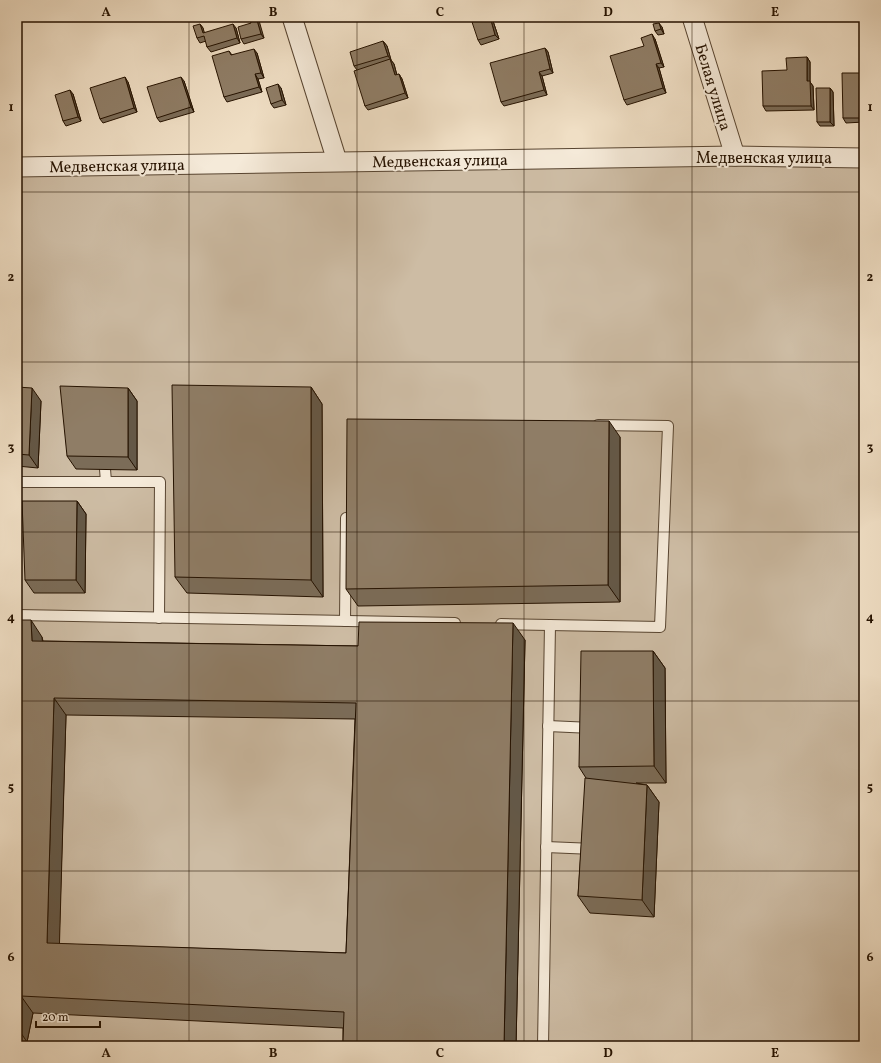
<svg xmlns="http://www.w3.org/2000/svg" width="881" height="1063" font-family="Vollkorn,serif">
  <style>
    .green { fill: #cdbca4; stroke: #796752 }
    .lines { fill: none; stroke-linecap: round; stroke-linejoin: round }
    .service-casing { stroke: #584531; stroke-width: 12 }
    .minor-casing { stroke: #584531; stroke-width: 21 }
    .service { stroke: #f5ead9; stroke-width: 10 }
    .minor { stroke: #f5ead9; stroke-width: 19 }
    .wall { fill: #7b6c58; stroke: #251200; fill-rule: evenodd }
    .shaded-wall { fill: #645847; stroke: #251200 }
    .building { fill: #8f7d66; stroke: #251200; fill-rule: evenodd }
    .grid { fill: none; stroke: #251200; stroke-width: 1; stroke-opacity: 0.55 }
    .labels { text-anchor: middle; stroke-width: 4; stroke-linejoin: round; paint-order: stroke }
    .street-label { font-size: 16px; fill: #251200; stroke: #f5ead9 }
    .neatline { fill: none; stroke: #251200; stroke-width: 1.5 }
    .grid-label { font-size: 13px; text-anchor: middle; font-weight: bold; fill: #251200 }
  </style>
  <rect width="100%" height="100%" fill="#f0dfc5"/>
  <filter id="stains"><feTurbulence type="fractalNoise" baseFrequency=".005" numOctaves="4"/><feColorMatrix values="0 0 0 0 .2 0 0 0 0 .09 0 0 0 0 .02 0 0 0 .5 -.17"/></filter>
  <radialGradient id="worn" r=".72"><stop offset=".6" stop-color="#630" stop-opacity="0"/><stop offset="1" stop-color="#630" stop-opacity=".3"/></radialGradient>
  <polygon class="green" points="864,158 864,1046 17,1046 17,167"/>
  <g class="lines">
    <defs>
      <g id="service">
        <polyline points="105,469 106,482"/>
        <polyline points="17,482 160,482 159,618"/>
        <polyline points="17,615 455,623"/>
        <polyline points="345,621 346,518"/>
        <polyline points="501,624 660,627 668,426 598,425"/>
        <polyline points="548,726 592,728"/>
        <polyline points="546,847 594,849"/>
        <polyline points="543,1046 550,625"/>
      </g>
      <g id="minor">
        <polyline points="292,17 337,161"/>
        <polyline points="692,17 735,156"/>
        <polyline points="17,167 735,156 864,158"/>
      </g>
    </defs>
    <use href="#service" class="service-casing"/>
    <use href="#minor" class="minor-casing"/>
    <use href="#service" class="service"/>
    <use href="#minor" class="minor"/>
  </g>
  <g class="wall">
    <polygon points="250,17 264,38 244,44 241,39 251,23"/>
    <polygon points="492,18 499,39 481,45 478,40"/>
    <polygon points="200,24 203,28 204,33 236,28 240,43 211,52 207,47 206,41 200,43 197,38"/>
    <polygon points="662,27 664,34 658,35 655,31"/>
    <polygon points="655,39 664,67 659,68 666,93 627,105 624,100 644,46"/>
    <polygon points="383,41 387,46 391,60 394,64 397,75 399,74 402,79 408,98 368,110 365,106 357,70 354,66"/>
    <polygon points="545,48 548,52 553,73 542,76 547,95 504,106 501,102"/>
    <polygon points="229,51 232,55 257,53 264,78 258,79 262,92 227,102 224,97"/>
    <polygon points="807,57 810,62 810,82 813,86 814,110 766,111 763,106 787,70"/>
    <polygon points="864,73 864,122 846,123 843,118"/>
    <polygon points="184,81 194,112 160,122 157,118"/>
    <polygon points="128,82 137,112 103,123 100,119"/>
    <polygon points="281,88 286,105 274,108 271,104"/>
    <polygon points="830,88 833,92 834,126 820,126 817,122"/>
    <polygon points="73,94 81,121 66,126 63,121"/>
    <polygon points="17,387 41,401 38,468 17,466"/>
    <polygon points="311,387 322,404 323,597 187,593 175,577"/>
    <polygon points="128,388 137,401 137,470 76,469 67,456"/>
    <polygon points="620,437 620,602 358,606 346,589"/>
    <polygon points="77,501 86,514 85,593 34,593 25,580"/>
    <path d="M17,620L42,637L43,641L358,646L525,640L516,1046H345L343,1042V1028L33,1013L27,1042L17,1041ZM66,715L355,719L346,953L59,944Z"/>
    <polygon points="653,651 665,668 666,783 636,783 647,785 659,802 654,917 590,913 578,896 586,778 579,767"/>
  </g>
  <g class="shaded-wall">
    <polygon points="256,17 258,17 264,38 261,34"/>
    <polygon points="490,17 491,17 492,18 499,39 495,35"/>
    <polygon points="659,23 662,27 664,34 661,29"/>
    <polygon points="200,24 203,28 206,38 203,33"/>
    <polygon points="233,24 236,28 240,43 237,38"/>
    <polygon points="652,34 655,39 664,67 661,63"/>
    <polygon points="383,41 387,46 391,60 388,56"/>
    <polygon points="545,48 548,52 553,73 550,69"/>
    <polygon points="254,49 257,53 264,78 261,73"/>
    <polygon points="807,57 810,62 810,82 813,86 814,110 811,106 807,81"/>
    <polygon points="390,59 394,64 398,80 395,75"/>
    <polygon points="656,64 659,68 666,93 663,88"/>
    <polygon points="539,72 542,76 547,95 544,90"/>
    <polygon points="255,74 258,79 262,92 259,87"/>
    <polygon points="399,74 402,79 408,98 405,93"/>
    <polygon points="125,77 128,82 137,112 134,108"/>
    <polygon points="181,77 184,81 194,112 191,107"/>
    <polygon points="278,84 281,88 286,105 282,100"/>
    <polygon points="830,88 833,92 834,126 830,122"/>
    <polygon points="70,90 73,94 81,121 78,117"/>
    <polygon points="311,387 322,404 323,597 311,580"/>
    <polygon points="32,388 41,401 38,468 29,455"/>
    <polygon points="128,388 137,401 137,470 128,457"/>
    <polygon points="609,421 620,437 620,602 608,585"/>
    <polygon points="77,501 86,514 85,593 76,580"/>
    <polygon points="31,620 42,637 44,658 32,641"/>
    <polygon points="513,623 525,640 516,1046 504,1046"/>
    <polygon points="653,651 665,668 666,783 654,766"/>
    <polygon points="54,698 66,715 59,960 47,943"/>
    <polygon points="647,785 659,802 654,917 642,900"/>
    <polygon points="21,996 33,1013 27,1042 17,1027 17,1018"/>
  </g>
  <g class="building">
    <polygon points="250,17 256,17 261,34 241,39 238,27 251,23"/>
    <polygon points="479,17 490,17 495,35 478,40 471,19"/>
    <polygon points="659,23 661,29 655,31 653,24"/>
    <polygon points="200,24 203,33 233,24 237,38 207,47 204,36 197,38 193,26"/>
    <polygon points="652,34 661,63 656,64 663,88 624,100 610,56 644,46 641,38"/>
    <polygon points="383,41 388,56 354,66 350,52"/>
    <polygon points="545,48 550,69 539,72 544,90 501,102 490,63"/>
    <polygon points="254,49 261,73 255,74 259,87 224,97 212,56 229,51 231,55"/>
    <polygon points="807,57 807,81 810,81 811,106 763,106 762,71 787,70 786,58"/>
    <polygon points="390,59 395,75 399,74 405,93 365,106 354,71"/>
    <polygon points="842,73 864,73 864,118 843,118"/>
    <polygon points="125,77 134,108 100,119 90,88"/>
    <polygon points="181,77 191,107 157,118 147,87"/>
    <polygon points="278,84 282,100 271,104 266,88"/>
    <polygon points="816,88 830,88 830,122 817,122"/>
    <polygon points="70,90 78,117 63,121 55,95"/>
    <polygon points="172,385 311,387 311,580 175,577"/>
    <polygon points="60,386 128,388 128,457 67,456"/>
    <polygon points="17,387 32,388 29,455 17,454"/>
    <polygon points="347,419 609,421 608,585 346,589"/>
    <polygon points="22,501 77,501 76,580 25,580"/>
    <path d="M17,620H31L32,641L358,646L359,622L513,623L504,1046H482L343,1042L344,1012L21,996L17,1018ZM54,698L356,703L346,953L47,943Z"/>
    <polygon points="581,651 653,651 654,766 579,767"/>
    <polygon points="585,778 647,785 642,900 578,896"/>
  </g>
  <path class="grid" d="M189,17V1046M357,17V1046M524,17V1046M692,17V1046M17,192H864M17,362H864M17,532H864M17,701H864M17,871H864"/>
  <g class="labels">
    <g class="street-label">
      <text transform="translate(714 87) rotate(73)" y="6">Белая улица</text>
      <text x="764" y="163">Медвенская улица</text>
      <text transform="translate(440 160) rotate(-1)" y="6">Медвенская улица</text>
      <text transform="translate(117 165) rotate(-1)" y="6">Медвенская улица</text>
    </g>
  </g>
  <rect width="881" height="1063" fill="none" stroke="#f0dfc5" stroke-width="44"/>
  <path d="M36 1021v6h64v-6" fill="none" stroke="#251200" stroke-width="2"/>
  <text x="42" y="1021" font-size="12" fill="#251200" stroke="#f5ead9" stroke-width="3" paint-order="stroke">20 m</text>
  <rect x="22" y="22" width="837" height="1019" class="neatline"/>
  <g class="grid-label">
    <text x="106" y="16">A</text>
    <text x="273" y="16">B</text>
    <text x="440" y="16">C</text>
    <text x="608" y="16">D</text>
    <text x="775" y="16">E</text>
    <text x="11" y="111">1</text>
    <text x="870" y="111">1</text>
    <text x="11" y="281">2</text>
    <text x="870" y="281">2</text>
    <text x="11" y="451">3</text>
    <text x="870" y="451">3</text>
    <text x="11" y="621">4</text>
    <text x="870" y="621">4</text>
    <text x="11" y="791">5</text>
    <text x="870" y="791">5</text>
    <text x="11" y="961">6</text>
    <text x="870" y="961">6</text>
    <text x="106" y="1057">A</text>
    <text x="273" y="1057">B</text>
    <text x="440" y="1057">C</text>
    <text x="608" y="1057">D</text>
    <text x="775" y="1057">E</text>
  </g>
  <rect width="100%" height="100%" filter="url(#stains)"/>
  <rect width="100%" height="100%" fill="url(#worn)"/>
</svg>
